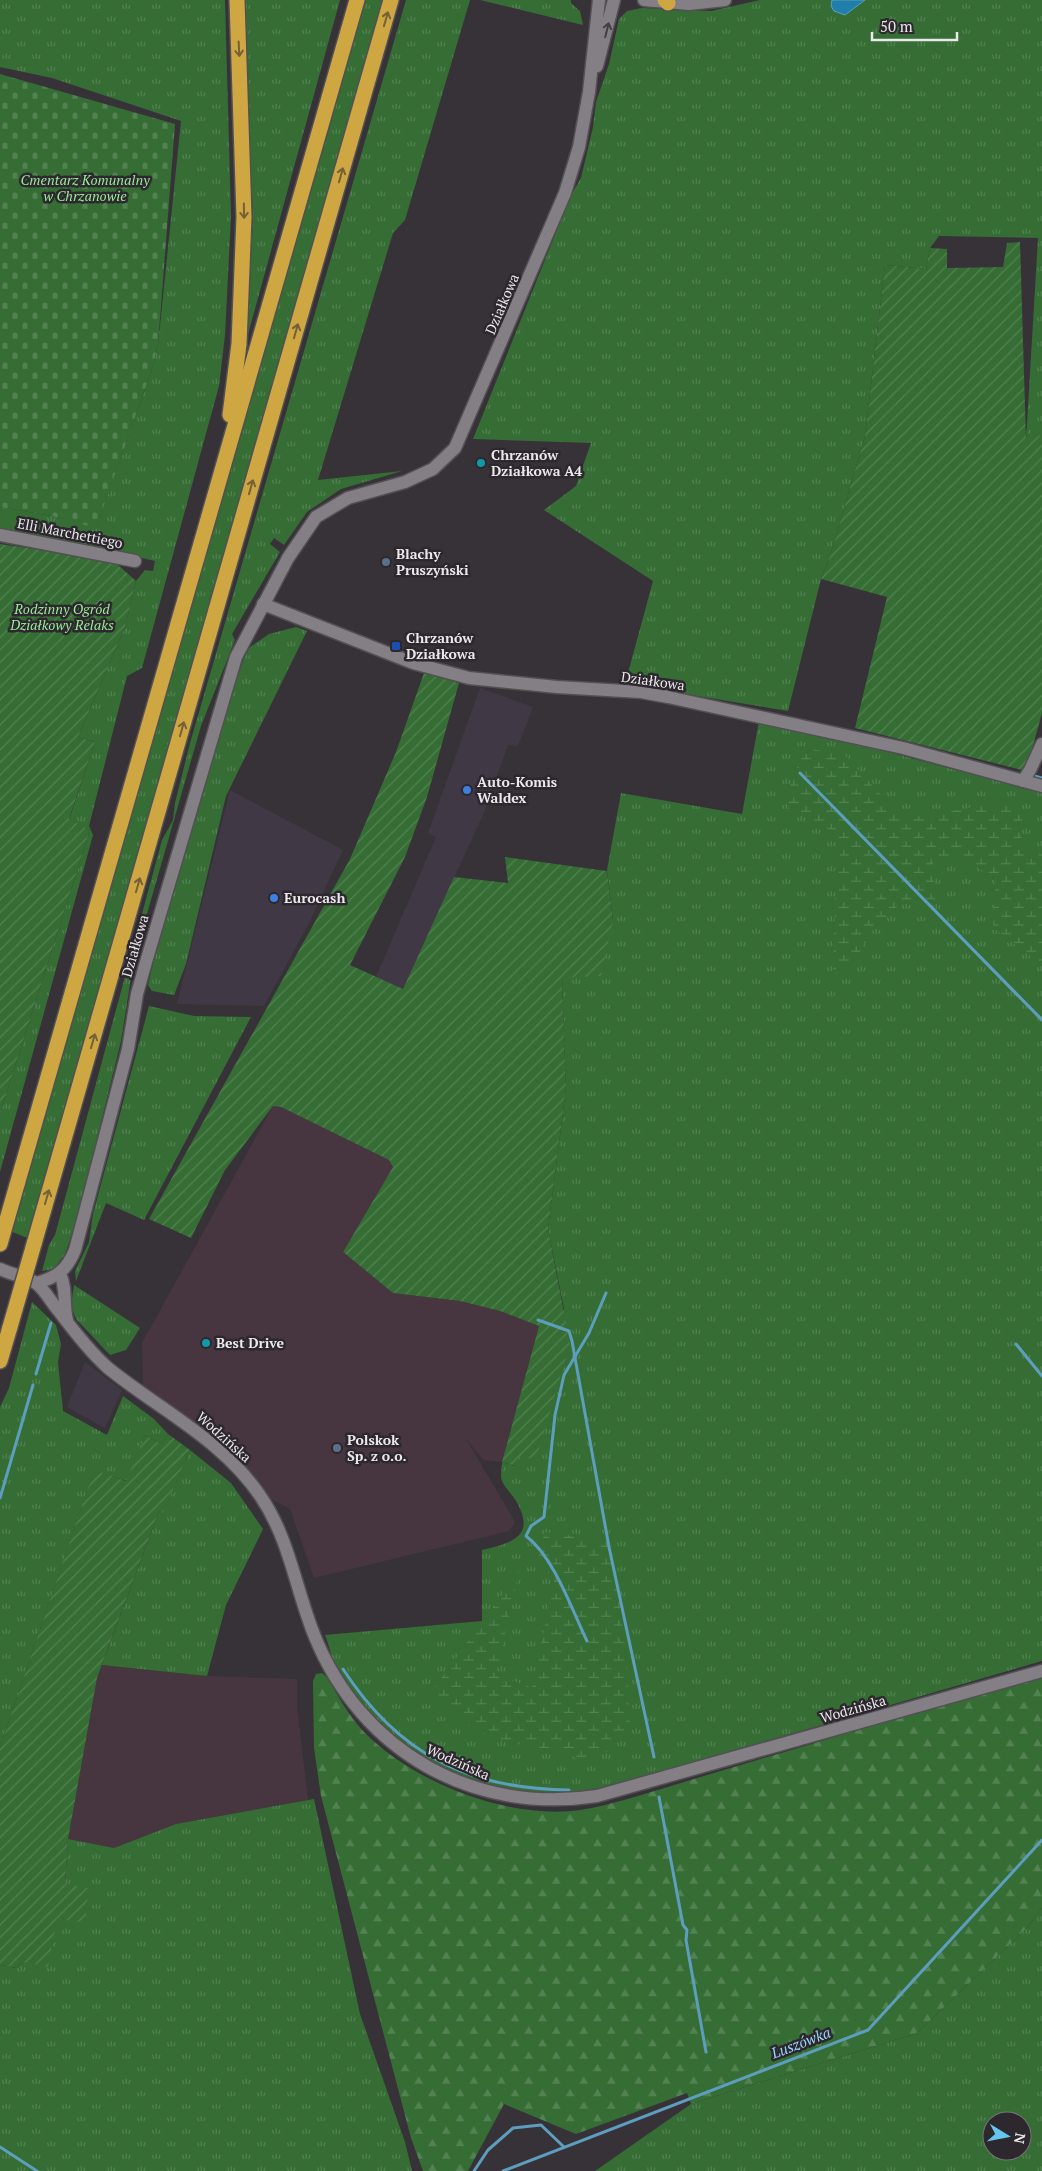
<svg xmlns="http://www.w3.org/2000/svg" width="1042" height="2171" font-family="'PT Serif',serif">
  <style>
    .built { fill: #403945 }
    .industrial { fill: #473640 }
    .grass { fill: url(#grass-tufts); fill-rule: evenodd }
    .forest { fill: url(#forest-firs) }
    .wetland { fill: url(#wetland-marsh) }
    .cemetery { fill: url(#cemetery-stones) }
    .garden { fill: url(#garden-furrows) }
    .water { fill: #207eab; stroke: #5d9ebe }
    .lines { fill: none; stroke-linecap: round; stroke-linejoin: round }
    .stream { stroke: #5d9ebe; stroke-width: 3 }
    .street-casing { stroke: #535054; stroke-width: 15 }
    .secondary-casing { stroke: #535054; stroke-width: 15 }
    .highway-casing { stroke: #535054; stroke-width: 18 }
    .street { stroke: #837f85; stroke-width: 12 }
    .secondary { stroke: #837f85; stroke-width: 12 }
    .highway { stroke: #cea743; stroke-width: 15 }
    .highway-bridge-casing { stroke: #535054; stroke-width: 18; stroke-linecap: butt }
    .highway-bridge { stroke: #cea743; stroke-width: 15 }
    .oneway { stroke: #756137 }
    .oneway2 { stroke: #423e44 }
    .culture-dot { fill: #0f9aa8; stroke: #2c282e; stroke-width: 2 }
    .service-dot { fill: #5c6f8a; stroke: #2c282e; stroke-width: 2 }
    .transit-dot { fill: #1a4fb4; stroke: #2c282e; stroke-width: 2 }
    .shop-dot { fill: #3f7fe0; stroke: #2c282e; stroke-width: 2 }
    .labels { text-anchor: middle; stroke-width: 5; stroke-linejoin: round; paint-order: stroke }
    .park-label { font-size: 14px; font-style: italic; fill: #99ea97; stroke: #2c282e }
    .street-label { font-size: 14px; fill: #ebe8ec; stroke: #2c282e }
    .poi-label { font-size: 14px; font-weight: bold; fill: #ebe8ec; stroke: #2c282e; text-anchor: start }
    .water-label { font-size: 15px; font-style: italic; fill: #96d5fa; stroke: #2c282e }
  </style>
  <defs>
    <pattern id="grass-tufts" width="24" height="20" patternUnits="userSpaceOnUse" patternTransform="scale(1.25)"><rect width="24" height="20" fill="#356d34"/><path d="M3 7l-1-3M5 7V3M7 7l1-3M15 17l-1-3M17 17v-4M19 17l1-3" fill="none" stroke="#528252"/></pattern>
    <pattern id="forest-firs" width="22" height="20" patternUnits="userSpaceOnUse" patternTransform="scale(1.25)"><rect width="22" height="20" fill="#356d34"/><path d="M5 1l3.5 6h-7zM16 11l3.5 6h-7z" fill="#528252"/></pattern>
    <pattern id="wetland-marsh" width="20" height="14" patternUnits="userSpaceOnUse" patternTransform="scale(1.25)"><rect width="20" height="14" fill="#356d34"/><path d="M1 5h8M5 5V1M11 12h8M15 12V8" fill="none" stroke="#528252"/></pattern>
    <pattern id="cemetery-stones" width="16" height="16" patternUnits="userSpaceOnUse" patternTransform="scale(1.25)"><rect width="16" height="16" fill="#356d34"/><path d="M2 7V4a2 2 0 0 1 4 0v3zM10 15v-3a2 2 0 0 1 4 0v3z" fill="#528252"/></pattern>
    <pattern id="garden-furrows" width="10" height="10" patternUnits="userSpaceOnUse" patternTransform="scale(1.25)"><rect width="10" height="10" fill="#356d34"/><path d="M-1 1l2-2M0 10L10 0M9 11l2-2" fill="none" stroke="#528252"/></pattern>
  </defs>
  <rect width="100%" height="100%" fill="#363238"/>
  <g class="built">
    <polygon points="480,688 533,707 518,746 508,745 483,815 403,989 376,977 436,837 428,833"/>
    <polygon points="230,790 343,850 308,925 264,1006 177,1004"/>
    <polygon points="85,1362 122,1390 105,1428 67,1407"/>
  </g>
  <g class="industrial">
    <polygon points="273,1106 281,1107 389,1160 393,1167 343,1252 393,1293 460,1301 500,1311 539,1326 502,1462 483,1460 465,1437 514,1520 514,1525 509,1531 314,1578 290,1509 271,1499 237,1460 143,1385 142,1343"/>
    <polygon points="102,1665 207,1676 297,1679 297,1707 308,1800 176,1824 114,1848 68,1839 97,1678"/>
  </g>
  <g class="grass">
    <polygon points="0,0 225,0 231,216 225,335 219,386 142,668 127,676 89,826 93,835 0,1172 0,1114 90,830 69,820 95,742 78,737 125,627 136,581 145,570 153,571 155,561 85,545 0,531 0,507 52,516 96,527 153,366 158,345 181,121 52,78 0,67"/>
    <polygon points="242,0 340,0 247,338 253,216"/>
    <polygon points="364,0 384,0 30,1239 10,1231"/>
    <polygon points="406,0 470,0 405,220 393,233 318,480 402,471 341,489 307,512 284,545 274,538 270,544 280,552 232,634 235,640 201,726 134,959 121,1041 77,1220 65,1254 54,1269 42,1271 49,1245 55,1235 162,840 173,820 175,803 190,743"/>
    <polygon points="480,0 571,0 571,3 580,11 583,25"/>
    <polygon points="760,0 1042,0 1042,435 1026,440 1038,238 939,236 930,248 926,269 885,265 865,436 831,553 821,579 788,711 625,684 653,581 544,510 576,486 591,443 473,439 571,195 581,178 593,127 596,102 609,64 619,19 627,11 642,8 711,11"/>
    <polygon points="296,627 307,631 226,796 186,964 174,995 152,991 148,985 153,964 221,723 244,658 250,647 269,634"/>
    <path d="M759,721L892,753L1042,793V1661L618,1784C605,1787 591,1791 577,1793C486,1804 385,1753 339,1674C332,1663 330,1647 325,1635L482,1621V1550C511,1543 537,1537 516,1501C512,1494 505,1488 502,1481C500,1476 502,1467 502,1462L515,1466L564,1309L548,1229L566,1088L562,978L613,920L607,870L621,793L742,814Z"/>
    <polygon points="149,1006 194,1016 251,1017 144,1220 106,1203 76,1281 75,1271 89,1242 93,1214"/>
    <polygon points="74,1285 140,1328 126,1350 110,1355 76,1319 71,1306"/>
    <polygon points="32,1302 56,1325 61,1344 58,1362 63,1411 107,1435 123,1396 154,1419 168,1434 162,1444 145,1435 127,1481 94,1471 0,1747 0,1407 9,1388"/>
    <polygon points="190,1450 231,1483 263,1529 226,1605 207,1676 102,1665 159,1511 163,1512"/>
    <polygon points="314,1799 360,2014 405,2142 412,2171 0,2171 0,1965 17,1968 57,1919 65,1884 68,1839 114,1848 176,1824"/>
    <path d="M1042,1908V2171H595L691,2104L917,2033L1026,1929ZM992,2121H1022V2151H992Z"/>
  </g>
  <path class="forest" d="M322,1673L327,1677C338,1696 349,1716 364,1732C414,1783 509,1820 580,1810C611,1805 641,1795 671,1786C710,1774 749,1762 788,1751C872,1725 957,1702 1042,1678V1908L1026,1929L917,2033L691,2104L687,2093L576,2134L504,2104L468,2171H423L411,2138L321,1796L314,1748L313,1681L316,1674Z"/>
  <g class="wetland">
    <polygon points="806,748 845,755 903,819 998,803 1023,813 1021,844 1030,852 1042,849 1042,965 993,928 996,878 960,858 933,863 935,903 903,901 871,932 849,972 833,972 835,899 841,844 822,823 790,812 786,794"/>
    <polygon points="546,1532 613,1542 626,1650 630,1722 610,1751 578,1759 560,1751 504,1742 472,1728 429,1695 519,1571 496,1674 532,1688 554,1581 536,1553"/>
  </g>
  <polygon class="cemetery" points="0,74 175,124 158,345 153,366 96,528 52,516 0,507"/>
  <g class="garden">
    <polygon points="1020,242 1026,439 1042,435 1042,713 1026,771 855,728 887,597 821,579 831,553 865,436 885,265 926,269 930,248 947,249 947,268 1003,267 1007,243"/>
    <polygon points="0,544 94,558 118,565 136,581 125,627 78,737 95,742 69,819 90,830 0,1114"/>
    <polygon points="424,673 459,683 427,797 405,857 350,965 403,989 454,877 508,883 505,857 607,871 613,920 601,976 562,978 566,1088 548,1229 570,1344 536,1459 519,1457 516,1466 502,1462 539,1326 500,1311 460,1301 393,1293 343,1252 393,1167 389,1160 281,1107 273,1106 225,1170 191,1238 149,1219 350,859 396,752"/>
    <polygon points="168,1434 190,1450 163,1513 159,1511 97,1678 68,1839 65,1884 88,1888 86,1923 57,1919 48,1967 22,1962 17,1968 0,1965 0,1747 94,1470 126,1481 145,1435 162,1444"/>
  </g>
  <polygon class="water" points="832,0 865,0 845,15 834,11 831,6"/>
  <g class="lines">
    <g class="stream">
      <polyline points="800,773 1042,1020"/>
      <polyline points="1031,775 1042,778"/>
      <polyline points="538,1320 569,1331 572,1341 609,1547 654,1757"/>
      <polyline points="1016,1344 1042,1376"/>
      <polyline points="36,1374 51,1323"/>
      <polyline points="0,1498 33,1385"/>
      <path d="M587,1641C572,1610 554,1557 526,1536L531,1526L544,1517L555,1415L564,1375L589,1333L606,1293"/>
      <path d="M343,1669C398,1754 468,1789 569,1790"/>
      <polyline points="659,1797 683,1925 687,1930 686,1940 706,2052"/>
      <polyline points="0,2147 37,2171"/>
      <polyline points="474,2171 488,2150 513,2128 541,2125 564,2147"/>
      <polyline points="503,2171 868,2030 1042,1840"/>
    </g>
    <defs>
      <g id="street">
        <polyline points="0,535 135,561"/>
        <polyline points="1023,781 1030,770 1042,744"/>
      </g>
      <g id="secondary">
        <polyline points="644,0 689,4 725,0"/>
        <polyline points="597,66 614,0"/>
        <polyline points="263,604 413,663 469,678 557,687 641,692 668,697 903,748 1042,786"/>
        <path d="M0,1269C11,1274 26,1277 36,1283C45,1290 51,1302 58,1310C73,1330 89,1351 108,1368C160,1410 223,1440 261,1497C290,1540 296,1591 315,1637C362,1752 474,1815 597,1796L1042,1671"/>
        <path d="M60,1274C67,1288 63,1305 67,1320"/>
        <path d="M36,1283C56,1278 67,1270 75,1250L128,1049L137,994L146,962L236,657L288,558L316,517L348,498L405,482L433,469L455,448L565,193L579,147L589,92L599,0"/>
      </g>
      <g id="highway">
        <polyline points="665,0 668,3"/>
        <polyline points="230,415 239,344 244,217 237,0"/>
        <polyline points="0,1244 357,0"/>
        <polyline points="34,1244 391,0"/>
        <polyline points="0,1361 10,1327"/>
      </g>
    </defs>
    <use href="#street" class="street-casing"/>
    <use href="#secondary" class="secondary-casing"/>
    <use href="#highway" class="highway-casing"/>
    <use href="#street" class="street"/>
    <use href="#secondary" class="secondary"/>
    <use href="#highway" class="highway"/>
    <defs>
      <polyline id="highway-bridge" points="10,1327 34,1244"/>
    </defs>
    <use href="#highway-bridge" class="highway-bridge-casing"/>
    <use href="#highway-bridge" class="highway-bridge"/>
  </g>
  <defs><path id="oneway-shaft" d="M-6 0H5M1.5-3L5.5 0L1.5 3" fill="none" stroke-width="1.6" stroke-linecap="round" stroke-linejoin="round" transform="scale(1.25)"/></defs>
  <g class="oneway">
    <use href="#oneway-shaft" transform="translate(386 19) rotate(-74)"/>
    <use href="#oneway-shaft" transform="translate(239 49) rotate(87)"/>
    <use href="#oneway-shaft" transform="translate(341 175) rotate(-74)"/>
    <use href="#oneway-shaft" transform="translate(244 211) rotate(89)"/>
    <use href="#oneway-shaft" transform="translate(296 331) rotate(-74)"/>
    <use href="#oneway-shaft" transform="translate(251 487) rotate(-74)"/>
    <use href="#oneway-shaft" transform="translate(182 729) rotate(-74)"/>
    <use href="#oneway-shaft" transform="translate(138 885) rotate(-74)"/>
    <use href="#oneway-shaft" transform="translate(93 1041) rotate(-74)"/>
    <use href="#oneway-shaft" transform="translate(47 1197) rotate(-74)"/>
  </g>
  <use class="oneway2" href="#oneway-shaft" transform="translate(607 30) rotate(-76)"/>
  <g class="culture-dot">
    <circle cx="481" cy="463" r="5"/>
    <circle cx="206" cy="1343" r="5"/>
  </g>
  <g class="service-dot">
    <circle cx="386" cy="562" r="5"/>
    <circle cx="337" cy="1448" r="5"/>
  </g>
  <rect class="transit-dot" x="391" y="641" width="10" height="10" rx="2.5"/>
  <g class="shop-dot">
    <circle cx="467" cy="790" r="5"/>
    <circle cx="274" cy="898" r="5"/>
  </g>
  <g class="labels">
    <g class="park-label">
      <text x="85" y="185">Cmentarz Komunalny<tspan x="85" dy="16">w Chrzanowie</tspan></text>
      <text x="62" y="614">Rodzinny Ogród<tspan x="62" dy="16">Działkowy Relaks</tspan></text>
    </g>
    <g class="street-label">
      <text transform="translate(502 304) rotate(-67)" y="5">Działkowa</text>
      <text transform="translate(70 533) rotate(11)" y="5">Elli Marchettiego</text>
      <text transform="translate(653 681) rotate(8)" y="5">Działkowa</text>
      <text transform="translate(135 946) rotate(-74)" y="5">Działkowa</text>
      <text transform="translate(224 1437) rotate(42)" y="5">Wodzińska</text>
      <text transform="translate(853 1709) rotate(-16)" y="5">Wodzińska</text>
      <text transform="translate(458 1762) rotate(24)" y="5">Wodzińska</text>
    </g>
    <g class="poi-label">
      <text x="491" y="460">Chrzanów<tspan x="491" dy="16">Działkowa A4</tspan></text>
      <text x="396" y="559">Blachy<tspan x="396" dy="16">Pruszyński</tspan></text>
      <text x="406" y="643">Chrzanów<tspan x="406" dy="16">Działkowa</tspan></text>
      <text x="477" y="787">Auto-Komis<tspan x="477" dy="16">Waldex</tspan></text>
      <text x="284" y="903">Eurocash</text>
      <text x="216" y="1348">Best Drive</text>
      <text x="347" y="1445">Polskok<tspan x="347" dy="16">Sp. z o.o.</tspan></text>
    </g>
    <g class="water-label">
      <text transform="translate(801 2043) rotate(-21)" y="5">Luszówka</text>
    </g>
  </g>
  <g transform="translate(1007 2136) rotate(100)"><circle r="24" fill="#2c282e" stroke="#78757a"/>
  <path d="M0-4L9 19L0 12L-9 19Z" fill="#65c5ee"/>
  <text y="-8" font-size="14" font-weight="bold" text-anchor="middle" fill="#ebe8ec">N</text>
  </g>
  <path d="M872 32v8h85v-8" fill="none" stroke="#ebe8ec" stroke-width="2.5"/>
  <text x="880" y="32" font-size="15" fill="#ebe8ec" stroke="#2c282e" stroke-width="4" paint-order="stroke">50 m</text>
</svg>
